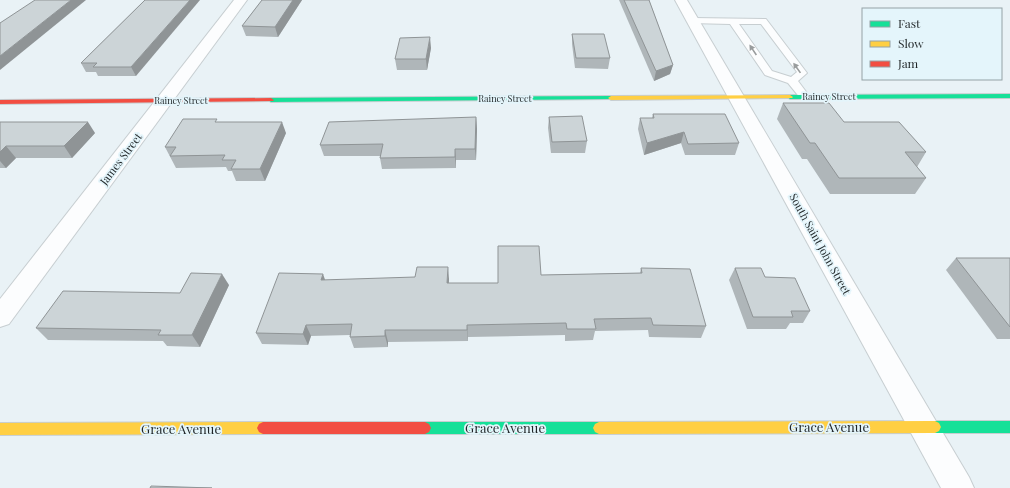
<svg xmlns="http://www.w3.org/2000/svg" width="1010" height="488" font-family="'Playfair Display',serif">
  <style>
    .lines { fill: none; stroke-linecap: round; stroke-linejoin: round }
    .lane-casing { stroke: #c7ced1; stroke-width: 2 }
    .street-casing { stroke: #c7ced1; stroke-width: 2 }
    .fast-casing { stroke: #c7ced1; stroke-width: 2 }
    .slow-casing { stroke: #c7ced1; stroke-width: 2 }
    .jam-casing { stroke: #c7ced1; stroke-width: 2 }
    .lane { fill: #fcfdfe; fill-rule: evenodd }
    .street { fill: #fcfdfe; fill-rule: evenodd }
    .fast { fill: #16e098; fill-rule: evenodd }
    .slow { fill: #ffcf43; fill-rule: evenodd }
    .jam { fill: #f24e42; fill-rule: evenodd }
    .wall { fill: #afb6b9 }
    .shaded-wall { fill: #8f9496 }
    .building { fill: #ccd4d7; stroke: #8f9496 }
    .oneway { fill: #999c9d }
    .labels { text-anchor: middle; stroke-width: 3.5; stroke-linejoin: round; paint-order: stroke }
    .far-street-label { font-size: 9px; fill: #1f2527; stroke: #e4f5fb }
    .street-label { font-size: 11px; fill: #1f2527; stroke: #e4f5fb }
    .near-street-label { font-size: 13px; fill: #1f2527; stroke: #e4f5fb }
  </style>
  <rect width="100%" height="100%" fill="#e9f2f6"/>
  <g class="lines">
    <defs>
      <path id="lane" d="M693,18L766,19L807,73L798,81L810,97L805,100L801,99L788,83L765,75L730,24L690,23L689,21ZM739,24H761L797,72L791,77L772,71Z"/>
      <g id="street">
        <polygon points="234,0 247,0 9,324 0,327 0,299"/>
        <polygon points="675,0 687,0 969,477 974,488 941,488"/>
      </g>
      <g id="fast">
        <polygon points="1010,94 1010,98 790,99 787,97 790,95"/>
        <polygon points="611,96 614,98 613,99 271,102 268,100 271,98"/>
        <polygon points="935,421 1010,421 1010,433 935,433 931,431 929,427 931,423"/>
        <polygon points="425,422 599,422 603,424 605,428 603,432 599,434 425,434 421,432 419,428 421,424"/>
      </g>
      <g id="slow">
        <polygon points="790,95 793,97 792,98 611,100 608,98 611,96"/>
        <polygon points="935,421 939,423 941,427 939,431 935,433 599,434 595,432 593,428 595,424 599,422"/>
        <polygon points="263,422 267,424 269,428 267,432 263,434 0,435 0,423"/>
      </g>
      <g id="jam">
        <polygon points="271,98 274,100 273,101 0,104 0,100"/>
        <polygon points="263,422 425,422 429,424 431,428 429,432 425,434 263,434 259,432 257,428 259,424"/>
      </g>
    </defs>
    <use href="#lane" class="lane-casing"/>
    <use href="#street" class="street-casing"/>
    <use href="#fast" class="fast-casing"/>
    <use href="#slow" class="slow-casing"/>
    <use href="#jam" class="jam-casing"/>
    <use href="#lane" class="lane"/>
    <use href="#street" class="street"/>
    <use href="#fast" class="fast"/>
    <use href="#slow" class="slow"/>
    <use href="#jam" class="jam"/>
  </g>
  <g class="wall">
    <polygon points="145,0 136,76 98,76 96,72 86,72 81,63"/>
    <polygon points="262,0 302,0 278,37 246,36 242,26"/>
    <polygon points="619,0 649,0 673,65 670,74 654,81"/>
    <polygon points="572,34 610,58 608,69 575,68 572,44"/>
    <polygon points="431,48 427,70 397,70 395,59"/>
    <polygon points="783,103 844,122 926,152 917,167 926,178 915,194 830,194 807,159 802,159 777,119"/>
    <polygon points="653,114 739,143 735,155 685,155 681,143 644,155 638,129 640,118 652,118"/>
    <polygon points="476,117 477,129 476,160 456,160 456,168 382,169 380,158 380,156 324,156 320,145"/>
    <polygon points="549,117 587,141 585,153 551,153 548,128"/>
    <polygon points="0,122 95,133 72,158 16,158 6,168 0,168"/>
    <polygon points="218,122 286,133 265,181 236,181 232,171 228,171 226,167 176,168 165,147"/>
    <polygon points="956,258 1010,258 1010,339 997,339 946,270"/>
    <polygon points="641,268 706,326 701,338 649,337 648,330 595,331 593,340 565,341 565,335 468,337 468,341 388,342 388,347 354,348 350,337 350,335 311,336 308,345 262,344 256,333 325,280 449,279 449,283 498,283 541,275 640,273"/>
    <polygon points="735,268 765,277 810,311 803,323 790,323 786,329 747,329 729,280"/>
    <polygon points="229,285 200,347 167,346 163,341 48,340 36,328 180,293"/>
  </g>
  <g class="shaded-wall">
    <polygon points="71,0 86,0 0,70 0,56"/>
    <polygon points="190,0 200,0 136,76 131,67"/>
    <polygon points="293,0 302,0 278,37 275,27"/>
    <polygon points="430,37 431,48 427,70 426,59"/>
    <polygon points="673,65 670,74 654,81 656,71"/>
    <polygon points="476,117 477,129 476,160 475,149"/>
    <polygon points="88,122 95,133 72,158 64,146"/>
    <polygon points="282,122 286,133 265,181 260,169"/>
    <polygon points="684,132 681,143 644,155 647,143"/>
    <polygon points="6,146 16,158 6,168 0,161 0,152"/>
    <polygon points="455,149 456,160 456,168 455,157"/>
    <polygon points="448,267 449,279 448,294 447,283"/>
    <polygon points="222,274 229,285 200,347 192,335"/>
    <polygon points="323,274 327,285 321,280"/>
    <polygon points="306,325 311,336 308,345 303,334"/>
    <polygon points="467,325 468,337 468,341 467,330"/>
    <polygon points="385,330 388,342 388,347 385,336"/>
  </g>
  <g class="building">
    <polygon points="35,0 71,0 0,56 0,23"/>
    <polygon points="145,0 190,0 131,67 93,67 97,63 81,63"/>
    <polygon points="262,0 293,0 275,27 242,26"/>
    <polygon points="624,0 649,0 673,65 656,71"/>
    <polygon points="572,34 604,34 610,58 576,58"/>
    <polygon points="430,37 426,59 395,59 400,38"/>
    <polygon points="783,103 829,103 844,122 899,122 926,152 905,152 926,178 839,178 815,143 810,143"/>
    <polygon points="653,114 725,114 739,143 688,144 684,132 647,143 640,118 654,118"/>
    <polygon points="582,116 587,141 552,142 549,117"/>
    <polygon points="476,117 475,149 455,149 455,157 380,158 383,144 320,145 329,122"/>
    <polygon points="183,119 217,119 215,122 282,122 260,169 231,169 236,160 222,160 225,155 170,156 176,147 165,147"/>
    <polygon points="0,122 88,122 64,146 6,146 0,152"/>
    <polygon points="498,246 539,246 541,275 642,273 641,268 690,269 706,326 653,325 651,318 594,319 596,329 567,329 566,323 467,325 467,330 385,330 385,336 350,337 352,324 306,325 303,334 256,333 279,273 323,274 321,280 415,277 417,267 448,267 447,283 498,283"/>
    <polygon points="956,258 1010,258 1010,327"/>
    <polygon points="735,268 761,268 765,277 795,278 810,311 791,311 793,317 753,317"/>
    <polygon points="191,273 222,274 192,335 158,335 161,330 36,328 63,291 180,293"/>
    <polygon points="151,486 212,488 150,488"/>
  </g>
  <defs><path id="oneway-solid" d="M-6-.8H1V-3.2L6.5 0L1 3.2V.8H-6Z"/></defs>
  <g class="oneway">
    <use href="#oneway-solid" transform="translate(753 50) rotate(-124)"/>
    <use href="#oneway-solid" transform="translate(797 68) rotate(-125)"/>
  </g>
  <g class="labels">
    <g class="far-street-label">
      <text x="829" y="100">Rainey Street</text>
      <text x="505" y="102">Rainey Street</text>
      <text x="181" y="104">Rainey Street</text>
    </g>
    <g class="street-label">
      <text transform="translate(121 159) rotate(-53)" y="4">James Street</text>
      <text transform="translate(820 244) rotate(61)" y="4">South Saint John Street</text>
    </g>
    <g class="near-street-label">
      <text x="829" y="432">Grace Avenue</text>
      <text x="505" y="433">Grace Avenue</text>
      <text x="181" y="434">Grace Avenue</text>
    </g>
  </g>
  <rect x="862" y="8" width="140" height="72" fill="#e4f5fb" stroke="#95a2a6"/>
  <rect x="870" y="21" width="20" height="6" fill="#16e098" stroke="#95a2a6"/>
  <text x="898" y="28" font-size="12" fill="#1f2527">Fast</text>
  <rect x="870" y="41" width="20" height="6" fill="#ffcf43" stroke="#95a2a6"/>
  <text x="898" y="48" font-size="12" fill="#1f2527">Slow</text>
  <rect x="870" y="61" width="20" height="6" fill="#f24e42" stroke="#95a2a6"/>
  <text x="898" y="68" font-size="12" fill="#1f2527">Jam</text>
</svg>
